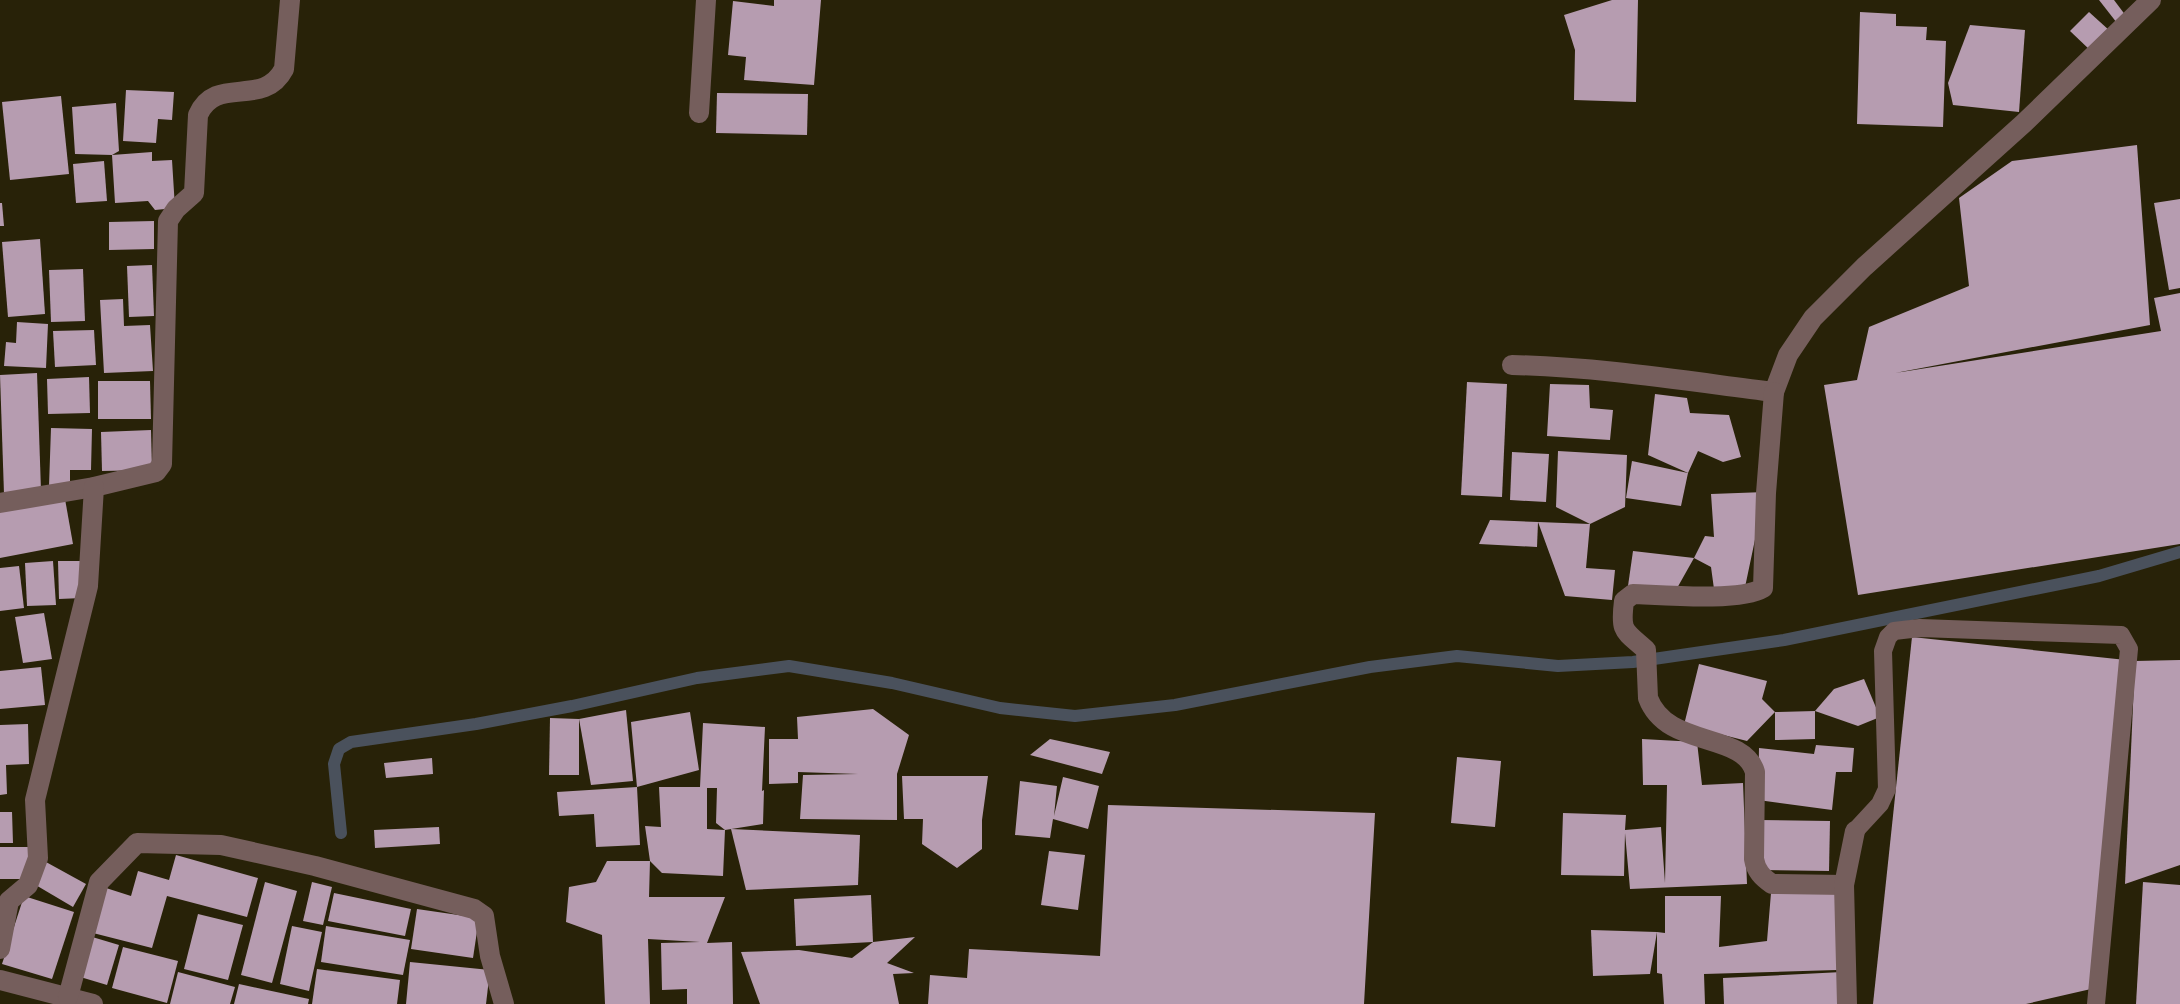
<svg xmlns="http://www.w3.org/2000/svg" width="2180" height="1004" font-family="Signika,sans-serif">
  <style>
    .lines { fill: none; stroke-linecap: round; stroke-linejoin: round }
    .stream { stroke: #4a515c; stroke-width: 12 }
    .building { fill: #b69cb0 }
    .lane { stroke: #755e5c; stroke-width: 18 }
    .street { stroke: #755e5c; stroke-width: 20 }
  </style>
  <rect width="100%" height="100%" fill="#282208"/>
  <g class="lines">
    <polyline class="stream" points="341,833 334,764 339,749 351,742 476,724 572,706 697,678 789,666 892,683 1000,708 1075,716 1175,705 1370,667 1457,656 1558,666 1633,662 1784,640 2099,576 2180,552"/>
  </g>
  <g class="building">
    <polygon points="774,0 821,0 814,85 744,80 746,57 728,55 733,1 774,6"/>
    <polygon points="1612,0 1638,0 1636,102 1574,100 1575,50 1564,15"/>
    <polygon points="2099,0 2114,0 2126,16 2117,23"/>
    <polygon points="1860,12 1896,14 1896,26 1927,27 1926,40 1946,41 1943,127 1857,124"/>
    <polygon points="2089,12 2110,31 2091,51 2070,31"/>
    <polygon points="1970,25 2025,30 2019,112 1953,105 1948,83"/>
    <polygon points="126,90 174,92 172,120 158,119 156,143 123,141"/>
    <polygon points="717,93 808,94 807,135 716,133"/>
    <polygon points="61,96 69,174 10,180 2,102"/>
    <polygon points="116,103 119,151 112,155 152,152 152,161 172,160 175,208 155,210 148,201 115,203 112,155 75,154 72,107"/>
    <polygon points="2137,145 2150,325 1895,373 2161,331 2154,298 2180,293 2180,544 1858,595 1824,385 1857,380 1869,327 1969,286 1959,198 2012,161"/>
    <polygon points="104,161 107,201 76,203 73,164"/>
    <polygon points="2180,199 2180,288 2169,290 2154,203"/>
    <polygon points="0,203 2,203 4,226 0,226"/>
    <polygon points="154,221 154,249 109,250 109,222"/>
    <polygon points="40,239 45,314 8,317 2,242"/>
    <polygon points="152,265 154,316 129,317 127,266"/>
    <polygon points="83,269 85,321 51,322 49,270"/>
    <polygon points="123,299 124,326 150,325 153,371 104,373 100,300"/>
    <polygon points="17,322 48,324 46,368 4,366 6,342 16,343"/>
    <polygon points="94,330 96,365 55,367 53,331"/>
    <polygon points="37,373 41,491 4,494 0,375"/>
    <polygon points="89,377 90,413 48,414 47,379"/>
    <polygon points="98,381 150,381 151,419 98,419"/>
    <polygon points="1467,382 1507,384 1502,497 1461,495"/>
    <polygon points="1550,384 1589,385 1590,408 1613,410 1610,440 1547,436"/>
    <polygon points="1655,394 1687,398 1690,413 1729,415 1741,457 1723,462 1698,451 1688,473 1648,455"/>
    <polygon points="51,428 92,429 91,470 70,470 70,486 49,486"/>
    <polygon points="151,430 152,470 102,471 101,432"/>
    <polygon points="1558,451 1627,455 1625,507 1590,524 1586,568 1615,570 1612,600 1565,596 1538,522 1590,524 1556,507"/>
    <polygon points="1512,452 1549,454 1546,502 1510,500"/>
    <polygon points="1632,461 1688,473 1681,506 1626,498"/>
    <polygon points="1765,492 1744,592 1714,589 1711,567 1694,558 1705,536 1714,537 1711,494"/>
    <polygon points="65,499 73,544 0,558 0,511"/>
    <polygon points="1490,520 1538,522 1537,547 1479,544"/>
    <polygon points="1633,551 1694,558 1676,590 1627,593"/>
    <polygon points="53,561 56,605 27,606 25,563"/>
    <polygon points="58,561 81,561 82,598 59,599"/>
    <polygon points="19,566 24,608 0,611 0,568"/>
    <polygon points="44,613 52,659 23,663 15,617"/>
    <polygon points="1912,637 2126,660 2091,989 2026,1004 1873,1004"/>
    <polygon points="2180,660 2180,865 2125,884 2135,661"/>
    <polygon points="1699,664 1767,681 1762,699 1775,712 1747,741 1684,725"/>
    <polygon points="41,667 45,705 0,709 0,671"/>
    <polygon points="1864,679 1880,717 1858,726 1815,711 1834,689"/>
    <polygon points="873,709 909,735 897,774 897,820 800,819 803,775 858,774 798,772 798,783 769,784 769,739 798,739 797,717"/>
    <polygon points="626,710 633,781 591,785 579,719"/>
    <polygon points="1815,711 1815,739 1775,740 1775,712"/>
    <polygon points="690,712 699,770 637,787 631,722"/>
    <polygon points="550,718 579,719 579,775 549,775"/>
    <polygon points="703,723 765,727 762,791 764,790 763,824 725,830 716,823 717,788 707,788 707,829 725,830 723,876 662,873 650,861 645,826 661,827 659,787 700,787"/>
    <polygon points="28,724 29,764 6,765 7,794 0,795 0,725"/>
    <polygon points="1050,739 1110,752 1102,774 1030,755"/>
    <polygon points="1642,739 1697,742 1702,785 1743,783 1747,884 1630,889 1625,833 1624,876 1561,875 1563,813 1626,815 1625,830 1661,827 1665,883 1667,785 1643,785"/>
    <polygon points="1816,745 1854,748 1852,772 1836,772 1832,810 1758,800 1759,748 1814,754"/>
    <polygon points="1457,757 1501,761 1495,827 1451,823"/>
    <polygon points="432,758 433,774 386,778 384,763"/>
    <polygon points="902,776 988,776 982,820 982,849 957,868 922,844 923,819 904,819"/>
    <polygon points="1063,777 1099,786 1088,829 1053,819 1050,838 1015,835 1020,781 1057,786 1054,816"/>
    <polygon points="637,787 640,845 596,847 594,814 559,816 557,792"/>
    <polygon points="1108,805 1375,813 1364,1004 928,1004 930,975 967,978 969,949 1100,956"/>
    <polygon points="0,812 12,812 13,843 0,843"/>
    <polygon points="1759,820 1830,821 1829,871 1759,870"/>
    <polygon points="439,827 440,844 375,848 374,830"/>
    <polygon points="731,829 860,835 858,885 746,890"/>
    <rect x="0" y="847" width="29" height="32"/>
    <polygon points="1049,851 1085,855 1078,910 1041,905"/>
    <polygon points="176,855 258,878 247,917 167,896 152,948 93,933 106,888 131,896 138,871 169,880"/>
    <polygon points="607,861 650,861 649,897 725,897 707,943 732,942 733,1004 687,1004 687,989 662,990 661,943 700,942 648,939 650,1004 605,1004 602,935 566,922 569,887 596,882"/>
    <polygon points="46,862 86,884 73,907 34,884"/>
    <polygon points="265,882 297,891 272,983 241,975"/>
    <polygon points="312,882 332,887 323,925 303,921"/>
    <polygon points="2143,882 2180,885 2180,1004 2136,1004"/>
    <polygon points="334,893 411,909 405,936 328,921"/>
    <polygon points="1771,893 1837,893 1837,970 1704,974 1705,1004 1664,1004 1662,974 1657,973 1657,932 1665,933 1665,896 1721,896 1719,947 1767,941"/>
    <polygon points="871,895 873,942 796,946 794,899"/>
    <polygon points="24,896 74,912 52,979 2,964"/>
    <polygon points="417,909 479,918 473,958 411,949"/>
    <polygon points="198,914 243,925 228,980 184,969"/>
    <polygon points="292,926 322,932 309,991 280,984"/>
    <polygon points="326,926 410,940 403,975 321,962"/>
    <polygon points="1591,930 1657,932 1650,974 1593,976"/>
    <polygon points="89,936 119,945 107,985 77,976"/>
    <polygon points="915,937 887,963 914,973 893,974 899,1004 760,1004 741,952 799,950 852,958 873,942"/>
    <polygon points="123,947 178,961 167,1003 112,988"/>
    <polygon points="410,962 490,970 486,1004 406,1004"/>
    <polygon points="317,969 400,980 397,1004 312,1004"/>
    <polygon points="178,972 235,987 230,1004 170,1004"/>
    <polygon points="1842,972 1841,1004 1724,1004 1723,978"/>
    <polygon points="239,984 309,999 308,1004 234,1004"/>
  </g>
  <g class="lines">
    <polyline class="lane" points="1855,831 1880,804 1887,789 1883,651 1888,637 1894,631 1920,628 2121,635 2129,649 2096,1004"/>
    <g class="street">
      <polyline points="699,113 706,0"/>
      <path d="M1512,365C1600,367 1686,381 1774,392L1788,355L1813,318L1864,267L2024,123L2151,0"/>
      <path d="M1774,392L1766,493L1763,588C1740,602 1662,595 1633,594L1624,601C1620,633 1624,630 1646,650L1648,698C1667,749 1743,731 1755,772L1754,859C1756,871 1762,877 1772,884L1844,885"/>
      <path d="M0,503L94,487L156,472L162,464L168,221L176,209L194,193L198,115C216,74 263,109 284,69L290,0"/>
      <polyline points="0,949 9,901 28,885 38,858 35,800 88,586 94,487"/>
      <polyline points="0,980 93,1004"/>
      <polyline points="68,997 99,882 137,843 221,845 315,866 474,909 484,916 490,956 504,1004"/>
      <polyline points="1847,1004 1844,885 1855,831"/>
    </g>
  </g>
</svg>
